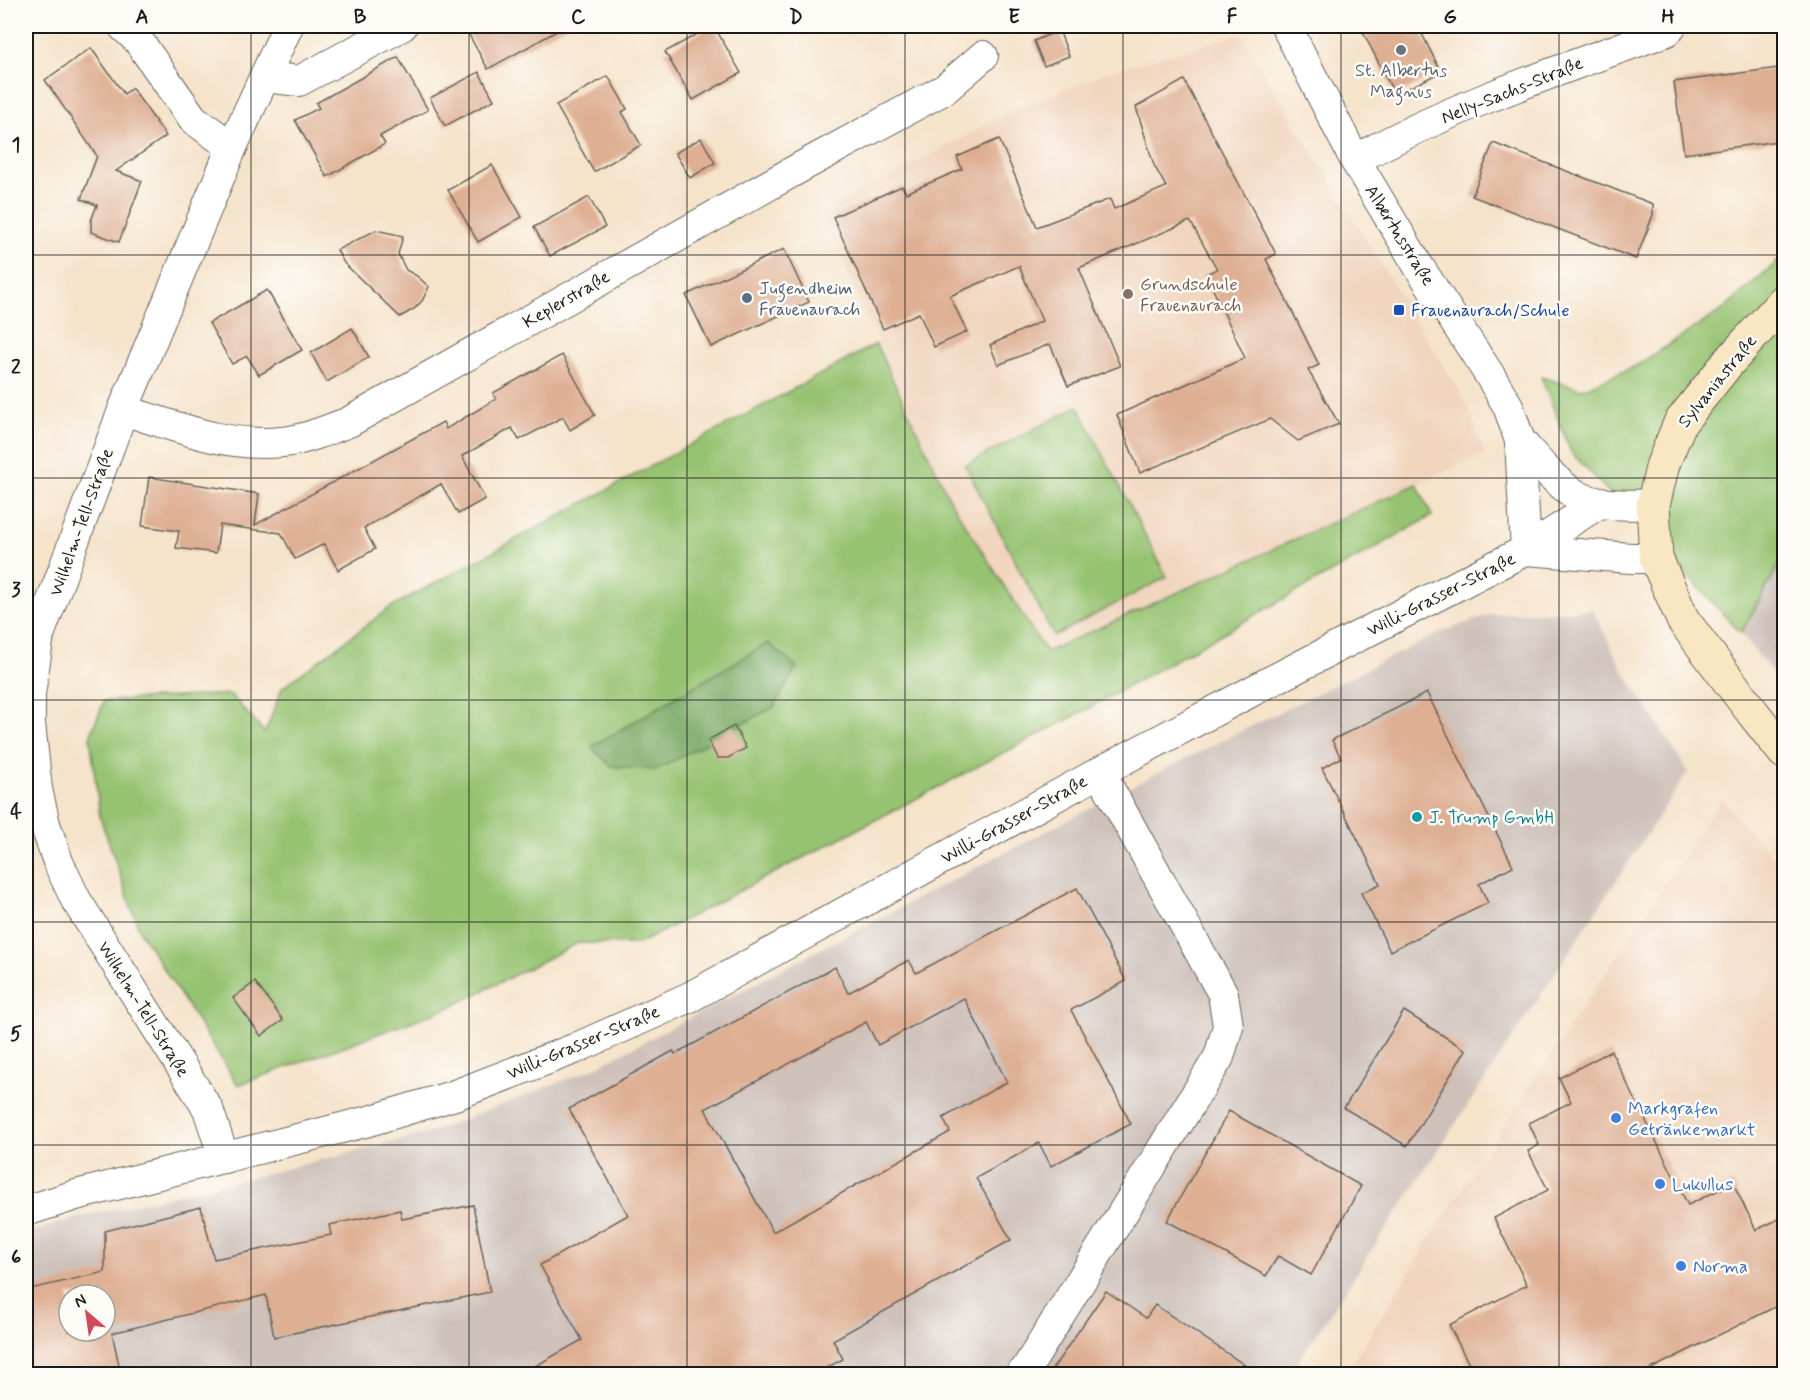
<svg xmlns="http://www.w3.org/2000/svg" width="1810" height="1400" font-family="Mynerve,sans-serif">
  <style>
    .built { fill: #f1d5bd }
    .industrial { fill: #cec1ba; fill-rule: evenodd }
    .green { fill: #96c371; stroke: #597046; stroke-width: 1.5 }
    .forest { fill: #78a963; stroke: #4a6240; stroke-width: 1.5 }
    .building { fill: #deaf93; fill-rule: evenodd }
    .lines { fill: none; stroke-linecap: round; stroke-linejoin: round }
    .street-casing { stroke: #686259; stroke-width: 32 }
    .secondary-casing { stroke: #686259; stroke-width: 35 }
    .street { stroke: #fff; stroke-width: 30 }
    .secondary { stroke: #f9e7c3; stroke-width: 33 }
    .grid { fill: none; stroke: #1c1c1c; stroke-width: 1.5; stroke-opacity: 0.55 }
    .worship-dot { fill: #6b7280; stroke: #fdfcf7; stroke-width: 2 }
    .education-dot { fill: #8d6e63; stroke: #fdfcf7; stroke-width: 2 }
    .service-dot { fill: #5c6f8a; stroke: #fdfcf7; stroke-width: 2 }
    .transit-dot { fill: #1a4fb4; stroke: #fdfcf7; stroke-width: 2 }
    .culture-dot { fill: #0f9aa8; stroke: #fdfcf7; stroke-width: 2 }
    .shop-dot { fill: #3f7fe0; stroke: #fdfcf7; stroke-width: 2 }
    .labels { text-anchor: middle; stroke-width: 5; stroke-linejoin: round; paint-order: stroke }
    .worship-label { font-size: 18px; fill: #5b616d; stroke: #fdfcf7 }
    .street-label { font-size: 18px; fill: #1c1c1c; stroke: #fdfcf7 }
    .education-label { font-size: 18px; fill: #785e54; stroke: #fdfcf7; text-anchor: start }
    .service-label { font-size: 18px; fill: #4e5e75; stroke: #fdfcf7; text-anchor: start }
    .transit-label { font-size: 18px; fill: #164399; stroke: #fdfcf7; text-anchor: start }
    .culture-label { font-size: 18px; fill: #0d838f; stroke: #fdfcf7; text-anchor: start }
    .shop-label { font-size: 18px; fill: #366cbe; stroke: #fdfcf7; text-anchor: start }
    .neatline { fill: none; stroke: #1c1c1c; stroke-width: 2 }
    .grid-label { font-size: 20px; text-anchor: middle; font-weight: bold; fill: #1c1c1c }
  </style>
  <rect width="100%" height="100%" fill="#fdfcf7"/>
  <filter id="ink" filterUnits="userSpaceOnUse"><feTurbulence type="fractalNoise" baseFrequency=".0167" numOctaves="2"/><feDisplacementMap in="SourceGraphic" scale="12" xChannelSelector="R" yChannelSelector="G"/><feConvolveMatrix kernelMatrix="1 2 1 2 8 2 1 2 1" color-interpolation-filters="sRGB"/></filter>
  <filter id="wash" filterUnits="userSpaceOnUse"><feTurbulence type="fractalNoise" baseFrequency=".008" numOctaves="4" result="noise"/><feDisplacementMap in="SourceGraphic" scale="24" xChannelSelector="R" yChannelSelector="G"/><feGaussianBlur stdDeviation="1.35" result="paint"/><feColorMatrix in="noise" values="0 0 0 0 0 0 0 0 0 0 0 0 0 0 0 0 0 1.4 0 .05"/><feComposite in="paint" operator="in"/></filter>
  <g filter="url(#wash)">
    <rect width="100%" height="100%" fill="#f5e3ca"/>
    <g class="built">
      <polygon points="1240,34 1468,406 1484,454 1046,652 951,502 821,214 1010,112 1108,72"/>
      <polygon points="1721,799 1784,870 1784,1374 1346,1374 1430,1237"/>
    </g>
    <g class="industrial">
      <polygon points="1784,556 1784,688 1741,633"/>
      <path d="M1593,610L1620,665L1688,772L1290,1374H26V1233L79,1217L237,1181L432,1132L590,1070L1167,768L1441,632L1492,614ZM69,1295H105V1331H69Z"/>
    </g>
    <g class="green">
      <polygon points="1784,256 1784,556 1741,633 1571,452 1541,377 1582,389 1636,366 1721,311"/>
      <polygon points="876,344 951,502 1046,652 1417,484 1432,516 1084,711 638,944 578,943 451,1007 238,1085 140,932 100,817 90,736 104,701 230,694 265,733 282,688 391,607"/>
      <polygon points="1078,406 1167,577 1054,636 965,465"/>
    </g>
    <polygon class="forest" points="768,643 797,667 774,707 656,770 611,766 591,747"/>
    <g id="blocks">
      <g class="building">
        <polygon points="464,26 566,26 488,69"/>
        <polygon points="712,26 714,26 741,73 693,100 665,52"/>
        <polygon points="1360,26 1418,26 1441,72 1395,95"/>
        <polygon points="1059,30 1069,56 1044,66 1034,41"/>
        <polygon points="91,48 124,94 132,88 166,136 116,171 142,181 119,242 91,232 91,221 97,205 81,199 97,156 45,80"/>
        <polygon points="398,57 428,110 380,136 385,144 327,177 295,120 319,108 316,103"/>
        <polygon points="1785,67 1785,140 1684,154 1674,82"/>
        <polygon points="479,72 494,100 445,126 430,98"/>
        <polygon points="608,76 627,109 622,112 641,145 594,172 556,105"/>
        <polygon points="1184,80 1276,254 1266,259 1319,365 1308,370 1339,424 1298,441 1270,419 1140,473 1117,415 1245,358 1206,274 1217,269 1190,221 1079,268 1120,366 1068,386 1050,344 998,365 990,345 1042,321 1019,266 950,296 967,332 934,347 919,313 883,329 833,217 902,186 906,193 962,169 957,157 999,139 1037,227 1110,199 1114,209 1166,187 1154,165 1136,107"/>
        <polygon points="701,138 715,163 690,178 675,153"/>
        <polygon points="1493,143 1653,204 1653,215 1636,259 1472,196"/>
        <polygon points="492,165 522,217 478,242 448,190"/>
        <polygon points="589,197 605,227 550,256 534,227"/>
        <polygon points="376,230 403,236 398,254 406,270 417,276 429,287 422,301 414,309 400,317 344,263 337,250"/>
        <polygon points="784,249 809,302 711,347 686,295"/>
        <polygon points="267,290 302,350 259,375 247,356 232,364 209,323"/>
        <polygon points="352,328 369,357 327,382 311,353"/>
        <polygon points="562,355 595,415 570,430 563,417 519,440 512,428 462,456 485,499 458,514 441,484 364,528 375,549 338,570 324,544 295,559 281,533 220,525 216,553 176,548 179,531 142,526 149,477 259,494 255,525 443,422 446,429 496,399 493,393"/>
        <polygon points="1427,693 1513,866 1479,884 1488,903 1390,951 1361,893 1380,884 1322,768 1341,758 1332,740"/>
        <polygon points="734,726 746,748 728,758 717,758 708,740"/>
        <path d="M1077,888L1126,981L1071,1010L1131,1124L1051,1166L1039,1143L976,1178L1011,1240L833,1340L843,1359L815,1374H521L582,1340L540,1265L628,1215L569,1109L673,1051L675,1054L835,967L848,993L909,960L916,973ZM964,998L1007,1082L943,1118L950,1132L773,1232L705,1109L866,1022L878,1045Z"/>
        <polygon points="255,982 283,1020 261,1036 233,998"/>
        <polygon points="1404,1011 1466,1050 1407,1146 1344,1108"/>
        <polygon points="1611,1051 1688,1205 1733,1183 1756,1230 1785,1216 1785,1302 1641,1374 1474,1374 1449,1325 1527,1285 1494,1218 1548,1190 1528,1151 1539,1145 1529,1123 1571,1102 1559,1078"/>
        <polygon points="1229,1111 1361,1186 1311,1275 1278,1256 1266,1276 1167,1221"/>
        <path d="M473,1205L490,1292L274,1337L266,1295L112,1333L121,1374H26V1290L105,1272V1231L201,1207L214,1259L331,1235L329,1225L400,1210L402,1219ZM69,1295H105V1331H69Z"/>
        <polygon points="1106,1291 1146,1318 1155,1305 1258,1374 1049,1374"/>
      </g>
    </g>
  </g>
  <g filter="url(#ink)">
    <use href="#blocks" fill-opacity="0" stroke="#686259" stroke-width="1.5"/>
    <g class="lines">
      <defs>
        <g id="street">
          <polyline points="123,26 138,40 193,119 232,147"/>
          <polyline points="1286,26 1355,160 1419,267 1489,374 1508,406 1520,441 1526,550"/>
          <polyline points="265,77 299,81 402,26"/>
          <path d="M1355,160C1454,105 1561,70 1667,31L1671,26"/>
          <path d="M123,410C175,426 226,448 282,442C305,440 327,430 349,422L801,167L945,89L983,56"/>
          <path d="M1520,441C1537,460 1555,483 1578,496C1600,507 1630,504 1653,505"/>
          <polyline points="1526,550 1631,558 1656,558"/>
          <polyline points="224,1158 208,1109 76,900 58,862 45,824 37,789 30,723 30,694 39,635 123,410 232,147 288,26"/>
          <polyline points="26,1211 76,1195 369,1121 455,1095 574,1049 690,997 1100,772 1273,680 1526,550 1601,502"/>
          <polyline points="1021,1374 1025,1371 1219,1057 1228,1026 1223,994 1100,772"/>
        </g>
        <polyline id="secondary" points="1784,301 1727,364 1680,423 1663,464 1653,505 1656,558 1683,620 1753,713 1784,752"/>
      </defs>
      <use href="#street" class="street-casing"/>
      <use href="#secondary" class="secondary-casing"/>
      <use href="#street" class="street"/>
      <use href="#secondary" class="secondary"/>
    </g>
  </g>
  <path class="grid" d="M251,26V1374M469,26V1374M687,26V1374M905,26V1374M1123,26V1374M1341,26V1374M1559,26V1374M26,255H1784M26,478H1784M26,700H1784M26,922H1784M26,1145H1784"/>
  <circle class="worship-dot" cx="1401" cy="50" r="6"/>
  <circle class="education-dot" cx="1128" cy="294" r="6"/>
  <circle class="service-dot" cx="747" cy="298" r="6"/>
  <rect class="transit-dot" x="1393" y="304" width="12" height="12" rx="3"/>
  <circle class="culture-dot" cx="1417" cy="817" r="6"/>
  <g class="shop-dot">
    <circle cx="1616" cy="1118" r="6"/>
    <circle cx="1660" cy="1184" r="6"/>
    <circle cx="1681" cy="1266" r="6"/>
  </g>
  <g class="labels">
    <g class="worship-label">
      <text x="1401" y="76">St. Albertus<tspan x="1401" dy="21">Magnus</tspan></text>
    </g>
    <g class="street-label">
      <text transform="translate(1512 90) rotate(-22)" y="6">Nelly-Sachs-Straße</text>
      <text transform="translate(1400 235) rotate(58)" y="6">Albertusstraße</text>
      <text transform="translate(566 299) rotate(-30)" y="6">Keplerstraße</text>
      <text transform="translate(1717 381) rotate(-51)" y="6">Sylvaniastraße</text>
      <text transform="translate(81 522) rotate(-70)" y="6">Wilhelm-Tell-Straße</text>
      <text transform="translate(1441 594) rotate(-27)" y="6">Willi-Grasser-Straße</text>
      <text transform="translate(1014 819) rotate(-29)" y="6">Willi-Grasser-Straße</text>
      <text transform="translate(144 1009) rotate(58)" y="6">Wilhelm-Tell-Straße</text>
      <text transform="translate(583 1042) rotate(-23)" y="6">Willi-Grasser-Straße</text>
    </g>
    <g class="education-label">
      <text x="1140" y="290">Grundschule<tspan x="1140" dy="21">Frauenaurach</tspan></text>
    </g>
    <g class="service-label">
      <text x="759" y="294">Jugendheim<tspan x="759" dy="21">Frauenaurach</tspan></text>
    </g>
    <g class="transit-label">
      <text x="1411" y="316">Frauenaurach/Schule</text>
    </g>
    <g class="culture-label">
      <text x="1429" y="823">J. Trump GmbH</text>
    </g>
    <g class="shop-label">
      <text x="1628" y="1114">Markgrafen<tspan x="1628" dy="21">Getränkemarkt</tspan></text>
      <text x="1672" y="1190">Lukullus</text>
      <text x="1693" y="1272">Norma</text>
    </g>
  </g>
  <rect width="1810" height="1400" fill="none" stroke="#fdfcf7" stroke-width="66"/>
  <g transform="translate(87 1313) rotate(331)"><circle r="28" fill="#fdfcf7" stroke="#a3a29f" stroke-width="1.5"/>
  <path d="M0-4.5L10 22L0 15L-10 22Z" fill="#d1495b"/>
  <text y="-9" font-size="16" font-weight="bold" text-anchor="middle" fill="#1c1c1c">N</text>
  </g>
  <rect x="33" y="33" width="1744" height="1334" class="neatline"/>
  <g class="grid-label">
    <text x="142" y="23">A</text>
    <text x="360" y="23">B</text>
    <text x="578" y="23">C</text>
    <text x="796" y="23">D</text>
    <text x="1014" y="23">E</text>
    <text x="1232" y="23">F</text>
    <text x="1450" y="23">G</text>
    <text x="1668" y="23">H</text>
    <text x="16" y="151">1</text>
    <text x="16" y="373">2</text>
    <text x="16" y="596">3</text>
    <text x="16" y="818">4</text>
    <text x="16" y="1040">5</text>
    <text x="16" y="1263">6</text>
  </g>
</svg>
